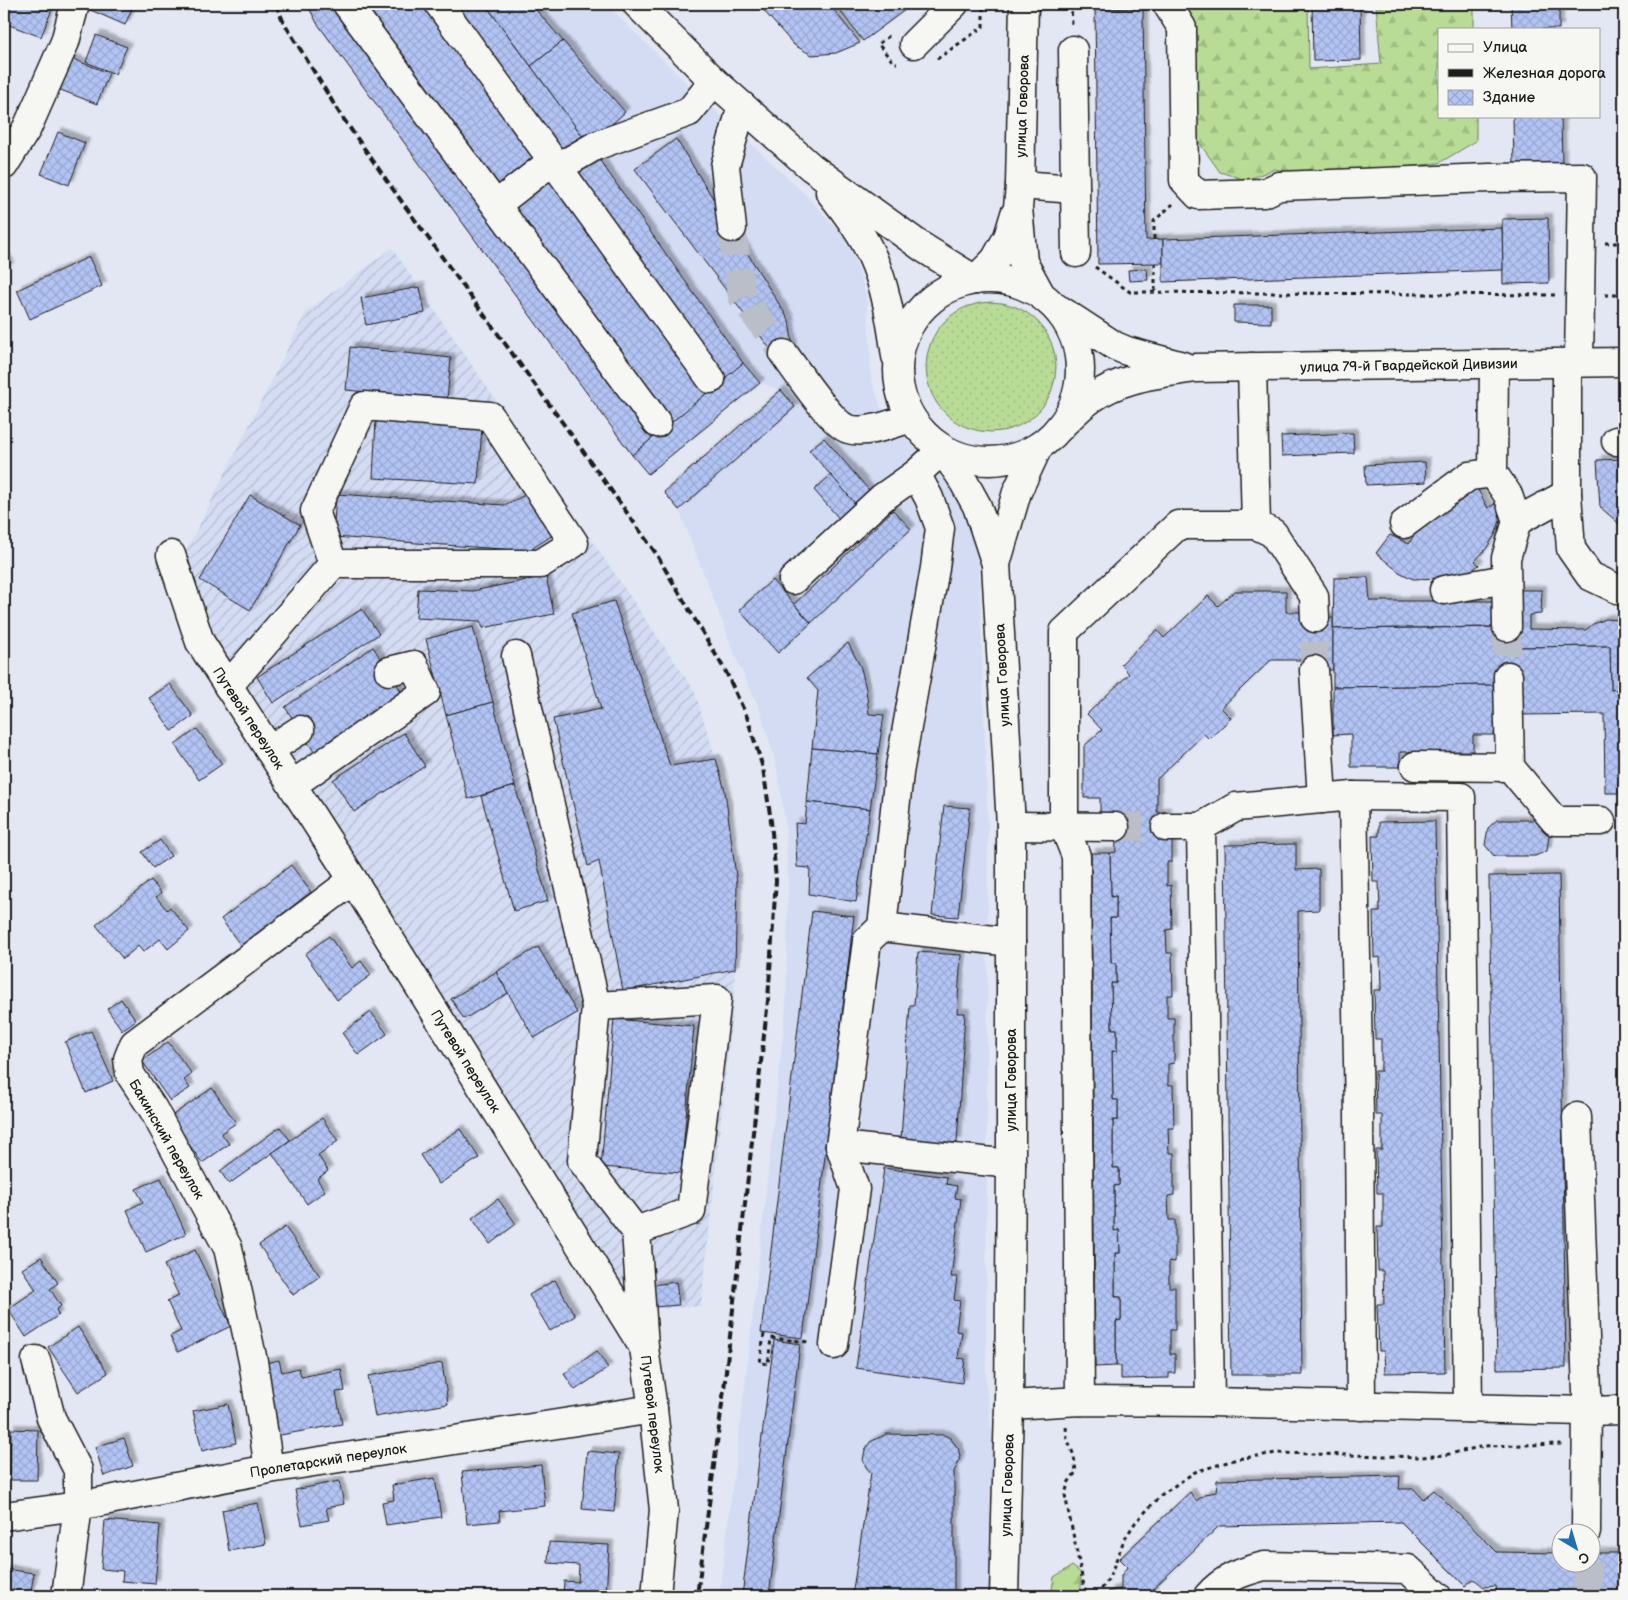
<svg xmlns="http://www.w3.org/2000/svg" width="1628" height="1600" font-family="'Balsamiq Sans',sans-serif">
  <style>
    .built { fill: #d4dcf3 }
    .industrial { fill: url(#industrial-furrows) }
    .grass { fill: url(#grass-dots); stroke: #6a7c59 }
    .forest { fill: url(#forest-firs); stroke: #6a7c59 }
    .building { fill: url(#building-cross-hatch); stroke: #1c1c1c; filter: url(#shadow) }
    .lines { fill: none; stroke-linecap: round; stroke-linejoin: round }
    .minor-tunnel { stroke: #babec8; stroke-width: 28; stroke-dasharray: 28 14; stroke-linecap: butt }
    .minor-casing { stroke: #1c1c1c; stroke-width: 31 }
    .major-casing { stroke: #1c1c1c; stroke-width: 31 }
    .path { stroke: #1c1c1c; stroke-width: 3; stroke-dasharray: 4 4; stroke-linecap: butt }
    .minor { stroke: #f6f6f2; stroke-width: 28 }
    .major { stroke: #f6f6f2; stroke-width: 28 }
    .rail { stroke: #1c1c1c; stroke-width: 4; stroke-dasharray: 8 4; stroke-linecap: butt }
    .labels { text-anchor: middle; stroke-width: 5; stroke-linejoin: round; paint-order: stroke }
    .street-label { font-size: 14px; fill: #1c1c1c; stroke: #f6f6f2 }
  </style>
  <defs>
    <pattern id="industrial-furrows" width="10" height="10" patternUnits="userSpaceOnUse" patternTransform="scale(1.25)"><rect width="10" height="10" fill="#d4dcf3"/><path d="M-1 1l2-2M0 10L10 0M9 11l2-2" fill="none" stroke="#b5bcd0"/></pattern>
    <pattern id="grass-dots" width="8" height="8" patternUnits="userSpaceOnUse" patternTransform="scale(1.25)"><rect width="8" height="8" fill="#b8dc96"/><path d="M2 2h.1M6 6h.1" fill="none" stroke="#9ebc81" stroke-width="1.8" stroke-linecap="round"/></pattern>
    <pattern id="forest-firs" width="22" height="20" patternUnits="userSpaceOnUse" patternTransform="scale(1.25)"><rect width="22" height="20" fill="#b8dc96"/><path d="M5 1l3.5 6h-7zM16 11l3.5 6h-7z" fill="#9ebc81"/></pattern>
    <pattern id="building-cross-hatch" width="8" height="8" patternUnits="userSpaceOnUse" patternTransform="scale(1.25)"><rect width="8" height="8" fill="#b2c4f4"/><path d="M0 0l8 8M0 8l8-8" fill="none" stroke="#98a8d1"/></pattern>
    <filter id="shadow"><feDropShadow dx="4.5" dy="-4.5" stdDeviation="1" flood-color="#0004"/></filter>
  </defs>
  <rect width="100%" height="100%" fill="#e2e7f3"/>
  <filter id="ink" filterUnits="userSpaceOnUse"><feTurbulence type="fractalNoise" baseFrequency=".02" numOctaves="2"/><feDisplacementMap in="SourceGraphic" scale="10" xChannelSelector="R" yChannelSelector="G"/><feConvolveMatrix kernelMatrix="1 2 1 2 8 2 1 2 1" color-interpolation-filters="sRGB"/></filter>
  <g filter="url(#ink)">
    <polygon class="built" points="485,4 606,4 700,96 804,193 839,231 854,257 866,295 870,341 871,379 883,413 952,489 969,513 978,538 988,825 986,1387 995,1455 989,1596 719,1596 745,1386 786,1007 788,878 785,820 776,763 760,710 739,665 679,510 795,407 781,390 760,383 743,363 585,139"/>
    <polygon class="industrial" points="392,248 694,690 716,759 725,791 737,884 734,996 701,1306 631,1311 209,640 184,555 306,312"/>
    <circle class="grass" cx="991" cy="367" r="65"/>
    <g class="forest">
      <polygon points="1167,4 1308,4 1309,69 1381,64 1376,4 1422,4 1426,6 1446,4 1474,4 1474,29 1439,29 1439,116 1476,116 1476,141 1439,163 1311,179 1275,169 1246,180 1220,172 1193,134"/>
      <polygon points="1072,1566 1081,1573 1081,1596 1051,1596 1054,1577"/>
    </g>
    <g class="building">
      <polygon points="4,4 54,4 41,37 4,23"/>
      <polygon points="87,4 134,4 125,25 86,8"/>
      <polygon points="307,4 331,4 335,11 652,439 632,455 317,23"/>
      <polygon points="361,4 422,4 535,159 500,186"/>
      <polygon points="455,4 485,4 585,139 565,153"/>
      <polygon points="485,4 531,4 563,41 531,66"/>
      <polygon points="773,4 829,4 860,43 836,53 812,55 794,45 764,11"/>
      <polygon points="835,4 913,4 863,41"/>
      <rect x="1095" y="4" width="31" height="5"/>
      <polygon points="1312,4 1360,4 1361,60 1313,61"/>
      <polygon points="1511,4 1559,4 1559,29 1512,29"/>
      <polygon points="1143,8 1146,240 1163,239 1163,263 1098,264 1095,9"/>
      <polygon points="96,35 127,47 115,74 86,62"/>
      <polygon points="563,41 625,112 589,145 531,66"/>
      <polygon points="70,58 109,73 97,104 58,89"/>
      <polygon points="1513,116 1561,116 1562,167 1514,168"/>
      <polygon points="58,132 85,143 69,185 41,174"/>
      <polygon points="676,139 789,320 793,349 777,358 635,169"/>
      <polygon points="596,155 743,363 725,379 577,169"/>
      <polygon points="549,178 706,394 672,422 513,206"/>
      <polygon points="1548,218 1549,283 1503,284 1502,219"/>
      <polygon points="1502,228 1503,270 1163,282 1163,239"/>
      <polygon points="4,257 10,266 4,270"/>
      <polygon points="89,257 102,286 30,319 17,290"/>
      <polygon points="1147,269 1148,280 1129,281 1128,270"/>
      <polygon points="420,287 425,313 366,325 361,298"/>
      <polygon points="1234,305 1271,305 1271,323 1234,322"/>
      <polygon points="350,347 451,358 447,400 346,390"/>
      <polygon points="743,363 760,383 648,474 632,455"/>
      <polygon points="781,390 795,407 679,510 664,492"/>
      <polygon points="376,420 482,426 478,484 373,478"/>
      <polygon points="1353,433 1354,453 1282,456 1281,436"/>
      <polygon points="824,438 874,496 859,508 809,450"/>
      <polygon points="1624,459 1624,528 1600,507 1597,460"/>
      <polygon points="1425,462 1426,482 1366,485 1365,465"/>
      <polygon points="831,475 859,508 843,523 814,490"/>
      <polygon points="1477,488 1488,508 1498,502 1501,510 1500,521 1495,535 1486,549 1475,561 1479,565 1464,576 1461,572 1443,578 1413,579 1399,572 1376,553 1390,535 1409,544 1416,530"/>
      <polygon points="533,491 557,532 529,551 333,537 336,494 505,505"/>
      <polygon points="250,495 300,525 250,610 200,580"/>
      <polygon points="893,510 911,529 811,623 794,604"/>
      <polygon points="546,576 554,614 483,628 480,621 416,618 418,589 473,591"/>
      <polygon points="1368,577 1370,601 1495,601 1495,627 1333,629 1334,578"/>
      <polygon points="772,580 811,623 778,653 739,610"/>
      <polygon points="1516,590 1542,590 1541,614 1529,615 1529,629 1586,630 1593,624 1606,619 1620,620 1624,622 1624,689 1611,690 1610,646 1519,647"/>
      <polygon points="1235,591 1286,591 1286,612 1307,612 1307,618 1333,618 1333,670 1303,670 1303,660 1271,660 1221,708 1231,718 1209,739 1204,734 1157,779 1157,812 1166,812 1166,840 1172,840 1172,862 1167,862 1167,886 1171,885 1172,929 1166,930 1167,953 1172,953 1173,995 1167,995 1167,1018 1174,1018 1174,1063 1168,1064 1168,1085 1173,1085 1174,1128 1168,1128 1169,1153 1174,1153 1174,1195 1168,1196 1169,1220 1175,1220 1175,1262 1169,1261 1169,1287 1175,1287 1175,1330 1170,1330 1170,1354 1175,1354 1175,1373 1169,1373 1169,1378 1121,1379 1121,1366 1116,1366 1116,1321 1121,1320 1121,1297 1115,1297 1115,1253 1120,1253 1119,1230 1114,1231 1114,1186 1119,1185 1119,1168 1113,1168 1113,1120 1118,1120 1118,1100 1113,1100 1112,1051 1117,1051 1117,1029 1112,1029 1111,983 1116,983 1116,963 1111,963 1110,918 1116,918 1116,896 1111,897 1110,853 1116,852 1115,817 1100,817 1100,798 1084,798 1084,746 1102,730 1087,714 1129,674 1121,664 1157,630 1164,638 1208,596 1218,606"/>
      <polygon points="614,601 670,766 716,759 725,791 737,884 735,969 623,991 599,861 588,866 553,719 601,709 572,613"/>
      <polygon points="362,609 379,634 273,703 257,677"/>
      <polygon points="473,627 493,702 446,715 426,639"/>
      <polygon points="1518,627 1519,647 1610,646 1611,690 1624,689 1624,793 1605,793 1604,714 1518,715 1499,685 1333,687 1333,629"/>
      <polygon points="848,643 861,668 866,689 869,714 884,715 878,754 812,748 818,691 807,678"/>
      <polygon points="373,647 403,694 315,753 285,707"/>
      <polygon points="170,684 193,716 172,731 149,698"/>
      <polygon points="1499,685 1499,735 1473,735 1473,751 1400,752 1400,767 1351,767 1351,734 1333,735 1333,687"/>
      <polygon points="493,702 515,786 468,799 446,715"/>
      <polygon points="197,729 222,764 199,780 175,745"/>
      <polygon points="404,733 425,766 354,812 333,780"/>
      <polygon points="812,748 878,754 870,809 807,802"/>
      <polygon points="515,786 548,901 514,911 481,796"/>
      <polygon points="807,802 870,809 856,902 809,894 810,868 797,867 795,823 805,824"/>
      <polygon points="944,806 970,808 958,917 932,915"/>
      <polygon points="1497,820 1536,820 1549,835 1547,851 1535,856 1494,856 1485,845 1488,828"/>
      <polygon points="1435,821 1445,1372 1385,1373 1384,1351 1379,1351 1377,1304 1384,1304 1383,1271 1378,1271 1377,1227 1383,1227 1383,1193 1377,1193 1376,1150 1382,1150 1382,1115 1376,1115 1375,1071 1381,1071 1381,1039 1375,1039 1374,990 1381,990 1380,957 1374,958 1373,912 1380,912 1379,882 1373,882 1372,836 1379,836 1379,822"/>
      <polygon points="160,840 171,856 153,868 142,852"/>
      <polygon points="1296,844 1296,870 1319,869 1319,910 1298,911 1302,1375 1231,1375 1225,845"/>
      <polygon points="1091,853 1110,853 1111,897 1116,896 1116,918 1110,918 1111,963 1116,963 1116,983 1111,983 1112,1029 1117,1029 1117,1051 1112,1051 1113,1100 1118,1100 1118,1120 1113,1120 1113,1168 1119,1168 1119,1185 1114,1186 1114,1231 1119,1230 1120,1253 1115,1253 1115,1297 1121,1297 1121,1320 1116,1321 1116,1366 1095,1367"/>
      <polygon points="291,865 311,892 241,946 221,919"/>
      <polygon points="1559,875 1566,1368 1497,1369 1489,876"/>
      <polygon points="151,880 161,893 156,897 167,910 170,907 189,931 168,949 160,939 143,952 138,946 123,959 96,925"/>
      <polygon points="812,911 854,916 803,1338 761,1333"/>
      <polygon points="329,936 352,968 361,961 371,975 337,1000 305,954"/>
      <polygon points="538,947 577,1013 534,1038 496,972"/>
      <polygon points="918,952 961,955 957,1013 965,1013 957,1143 901,1139 910,1005 914,1005"/>
      <polygon points="496,972 508,993 464,1019 451,999"/>
      <polygon points="121,999 136,1020 122,1030 107,1009"/>
      <polygon points="371,1012 387,1034 358,1055 342,1033"/>
      <polygon points="614,1019 694,1026 681,1173 601,1167"/>
      <polygon points="91,1031 113,1081 86,1093 65,1042"/>
      <polygon points="168,1042 192,1074 184,1080 190,1088 170,1101 142,1061"/>
      <polygon points="212,1088 236,1123 221,1133 229,1144 202,1163 170,1117"/>
      <polygon points="322,1118 338,1141 318,1155 328,1171 317,1179 325,1191 307,1204 272,1153"/>
      <polygon points="280,1127 290,1140 229,1184 220,1171"/>
      <polygon points="460,1129 479,1158 439,1184 420,1155"/>
      <polygon points="884,1168 947,1177 946,1184 957,1186 955,1198 961,1199 951,1277 957,1277 954,1300 960,1301 956,1331 962,1332 958,1358 965,1359 962,1383 856,1368"/>
      <polygon points="161,1178 186,1234 146,1252 127,1210 143,1202 136,1189"/>
      <polygon points="498,1199 516,1224 490,1244 472,1218"/>
      <polygon points="285,1227 320,1276 293,1295 259,1245"/>
      <polygon points="195,1250 231,1326 178,1352 170,1336 181,1331 167,1301 179,1296 164,1265"/>
      <polygon points="41,1257 58,1283 50,1289 61,1306 56,1310 59,1315 26,1337 8,1309 36,1290 22,1269"/>
      <polygon points="555,1280 575,1316 550,1331 529,1295"/>
      <polygon points="676,1282 679,1305 654,1307 652,1285"/>
      <polygon points="78,1327 108,1373 78,1392 48,1347"/>
      <polygon points="774,1340 800,1344 769,1596 742,1596"/>
      <polygon points="597,1351 608,1368 575,1390 564,1374"/>
      <polygon points="279,1360 282,1372 299,1368 301,1377 341,1369 345,1391 336,1392 342,1424 275,1436 262,1364"/>
      <polygon points="442,1363 448,1404 375,1417 368,1376"/>
      <polygon points="228,1404 236,1443 202,1451 193,1411"/>
      <polygon points="11,1429 38,1430 37,1480 10,1480"/>
      <polygon points="887,1434 944,1435 950,1438 958,1448 960,1456 958,1464 954,1471 954,1596 852,1596 871,1473 866,1467 863,1460 865,1450 870,1442"/>
      <polygon points="124,1438 133,1466 104,1476 95,1447"/>
      <polygon points="587,1451 619,1454 614,1512 582,1509"/>
      <polygon points="541,1465 545,1506 499,1511 500,1521 467,1524 462,1472"/>
      <polygon points="1400,1476 1399,1489 1414,1489 1423,1499 1434,1490 1497,1552 1560,1553 1560,1562 1590,1562 1590,1553 1624,1553 1624,1596 1497,1596 1496,1586 1484,1587 1474,1579 1465,1586 1401,1522 1219,1526 1153,1589 1153,1596 1109,1596 1109,1591 1121,1589 1121,1576 1127,1567 1119,1559 1190,1492 1196,1501 1206,1494 1216,1492 1217,1480"/>
      <polygon points="435,1478 441,1517 386,1525 382,1502 394,1500 392,1485"/>
      <polygon points="339,1481 344,1504 326,1508 329,1520 302,1525 295,1490"/>
      <polygon points="258,1503 266,1544 229,1551 222,1510"/>
      <polygon points="105,1520 160,1525 155,1584 122,1581 123,1571 101,1569"/>
      <polygon points="549,1542 609,1545 606,1596 563,1596 564,1581 578,1582 579,1565 548,1563"/>
      <polygon points="4,1569 34,1573 30,1596 4,1596"/>
    </g>
    <g class="lines">
      <g class="minor-tunnel">
        <polyline points="732,228 742,297 784,354"/>
        <polyline points="1507,627 1508,676"/>
        <polyline points="1314,670 1315,618"/>
        <polyline points="1115,827 1166,827"/>
        <polyline points="1587,1562 1588,1596"/>
      </g>
      <defs>
        <g id="minor">
          <polyline points="347,4 657,423"/>
          <polyline points="439,4 711,379"/>
          <polyline points="1024,4 1020,185 1018,208 1023,262 1041,295"/>
          <polyline points="1167,4 1182,28 1184,180 1198,195 1264,193 1279,186 1490,178 1582,177 1579,362"/>
          <polyline points="914,44 954,4"/>
          <polyline points="1073,50 1076,253"/>
          <polyline points="4,165 27,128 65,42 75,4"/>
          <polyline points="1020,185 1075,189"/>
          <polyline points="496,205 542,169 571,160 595,146 689,112 714,81"/>
          <polyline points="732,228 725,166 742,106"/>
          <polyline points="975,280 995,260 1008,237 1015,214"/>
          <path d="M784,354C795,369 832,424 848,429C865,435 895,423 911,418"/>
          <polyline points="1567,363 1567,494 1571,549 1590,576 1624,592"/>
          <polyline points="1494,364 1493,473 1508,495 1517,521"/>
          <polyline points="1252,367 1256,525"/>
          <polyline points="1616,441 1624,441"/>
          <polyline points="1404,524 1469,476 1493,473"/>
          <polyline points="171,555 200,642 353,880 644,1348 653,1409 664,1510 656,1596"/>
          <polyline points="996,564 1017,492 1037,449"/>
          <polyline points="793,580 882,498 916,474 942,450 960,475 977,506 996,564 1011,826 1011,1164 1009,1405 1004,1596"/>
          <polyline points="1444,590 1506,579"/>
          <polyline points="1507,627 1506,558 1517,521 1567,494"/>
          <polyline points="516,656 596,1006 582,1161 636,1231 644,1347"/>
          <polyline points="1314,670 1322,799"/>
          <polyline points="1508,676 1510,767 1555,821 1601,821"/>
          <polyline points="228,686 333,564 540,564 574,543 490,416 364,406 315,511 333,564"/>
          <polyline points="269,750 300,730"/>
          <polyline points="1415,766 1510,767"/>
          <polyline points="292,785 426,692 414,665 389,671"/>
          <polyline points="1353,796 1461,797 1468,1408"/>
          <polyline points="1011,826 1115,827"/>
          <polyline points="1166,827 1201,827"/>
          <polyline points="882,927 899,773 935,568 940,528 929,498 916,474"/>
          <polyline points="596,1006 717,999 691,1211 636,1231"/>
          <polyline points="1577,1117 1587,1392 1586,1532"/>
          <polyline points="840,1146 1011,1164"/>
          <polyline points="834,1345 855,1189 840,1146 867,941 882,927 1011,942"/>
          <polyline points="36,1360 51,1418 78,1470 78,1506 66,1596"/>
          <polyline points="1080,1401 1076,856 1064,826 1064,632 1178,525 1256,525 1273,533 1314,596 1315,618"/>
          <polyline points="1210,1402 1201,827 1236,807 1353,796 1359,1114 1361,1406"/>
          <polyline points="1009,1405 1080,1401 1210,1402 1586,1411 1624,1410"/>
          <polyline points="269,1469 253,1361 228,1248 153,1109 130,1074 128,1059 134,1044 353,880"/>
          <polyline points="4,1516 78,1506 269,1469 653,1409"/>
          <path d="M1208,1596C1223,1578 1242,1572 1264,1566L1408,1569L1437,1596"/>
        </g>
        <g id="major">
          <polyline points="637,4 714,81 811,167 922,247 975,280"/>
          <path d="M830,192C846,212 861,232 871,254C886,286 891,321 896,356"/>
          <circle cx="989" cy="370" r="91"/>
          <polyline points="1060,310 1115,346 1127,351 1183,366"/>
          <path d="M1059,428C1069,418 1079,407 1091,399C1121,377 1158,374 1195,368L1624,362"/>
        </g>
      </defs>
      <use href="#minor" class="minor-casing"/>
      <use href="#major" class="major-casing"/>
      <g class="path">
        <polyline points="730,4 735,11"/>
        <polyline points="1071,4 1072,25"/>
        <polyline points="889,36 878,44 894,63 897,63"/>
        <polyline points="937,59 983,27 983,4"/>
        <polyline points="1154,239 1154,221 1173,204"/>
        <polyline points="1605,243 1624,243"/>
        <polyline points="1155,263 1155,293"/>
        <polyline points="1095,267 1130,292 1556,295"/>
        <polyline points="1605,295 1624,295"/>
        <polyline points="764,1334 760,1363 768,1364 771,1338 809,1342"/>
        <polyline points="1066,1427 1067,1438 1074,1456 1076,1472 1068,1483 1065,1495 1086,1596"/>
        <polyline points="1097,1596 1109,1578 1124,1540 1135,1523 1161,1495 1195,1472 1237,1459 1277,1453 1422,1457 1445,1455 1484,1446 1563,1444"/>
      </g>
      <use href="#minor" class="minor"/>
      <use href="#major" class="major"/>
      <polyline class="rail" points="276,4 283,21 340,114 402,202 570,433 655,552 726,672 747,717 763,768 771,821 776,880 768,1000 724,1389 697,1596"/>
    </g>
  </g>
  <g class="labels">
    <g class="street-label">
      <text transform="translate(1022 106) rotate(-88)" y="5">улица Говорова</text>
      <text transform="translate(1409 365) rotate(-1)" y="5">улица 79-й Гвардейской Дивизии</text>
      <text transform="translate(1002 675) rotate(-93)" y="5">улица Говорова</text>
      <text transform="translate(249 718) rotate(57)" y="5">Путевой переулок</text>
      <text transform="translate(466 1061) rotate(58)" y="5">Путевой переулок</text>
      <text transform="translate(1011 1080) rotate(-90)" y="5">улица Говорова</text>
      <text transform="translate(167 1139) rotate(60)" y="5">Бакинский переулок</text>
      <text transform="translate(653 1414) rotate(83)" y="5">Путевой переулок</text>
      <text transform="translate(328 1460) rotate(-9)" y="5">Пролетарский переулок</text>
      <text transform="translate(1007 1485) rotate(-88)" y="5">улица Говорова</text>
    </g>
  </g>
  <rect width="1628" height="1600" fill="none" stroke="#f6f6f2" stroke-width="20"/>
  <rect x="10" y="10" width="1608" height="1580" fill="none" stroke="#1c1c1c" stroke-width="2" filter="url(#ink)"/>
  <rect x="1438" y="28" width="162" height="90" fill="#f6f6f2" stroke="#9f9f9c"/>
  <rect x="1448" y="44" width="25" height="8" fill="#f6f6f2" stroke="#9f9f9c"/>
  <text x="1483" y="52" font-size="15" fill="#1c1c1c">Улица</text>
  <rect x="1448" y="69" width="25" height="8" fill="#1c1c1c" stroke="#9f9f9c"/>
  <text x="1483" y="78" font-size="15" fill="#1c1c1c">Железная дорога</text>
  <rect x="1448" y="90" width="25" height="15" fill="url(#building-cross-hatch)" stroke="#9f9f9c"/>
  <text x="1483" y="102" font-size="15" fill="#1c1c1c">Здание</text>
  <g transform="translate(1576 1548) rotate(142)"><circle r="24" fill="#f6f6f2" stroke="#9f9f9c"/>
  <path d="M0-4L9 19L0 12L-9 19Z" fill="#1f6fb2"/>
  <text y="-8" font-size="14" font-weight="bold" text-anchor="middle" fill="#1c1c1c">С</text>
  </g>
</svg>
